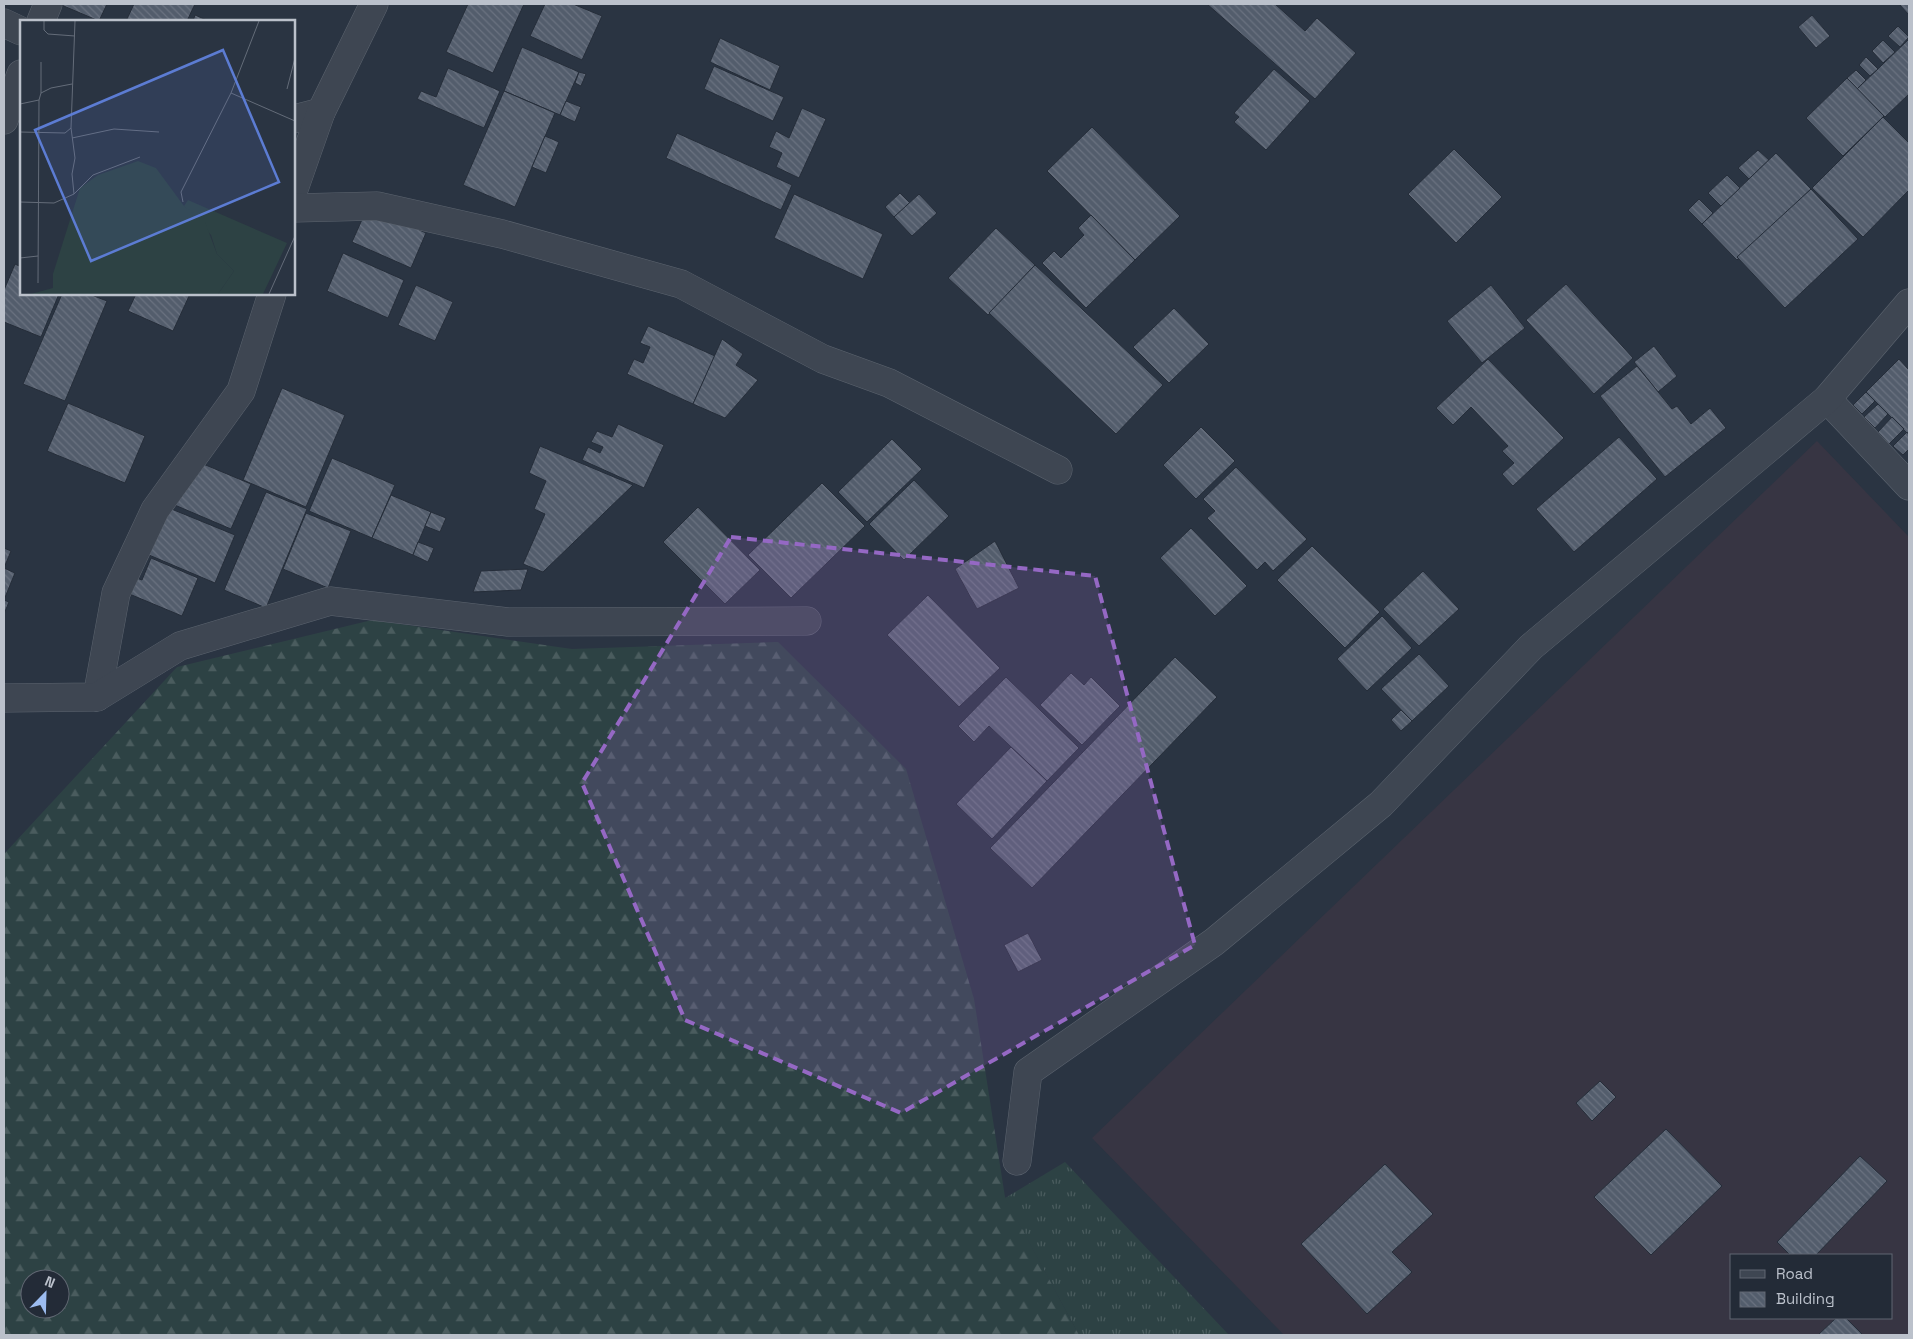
<svg xmlns="http://www.w3.org/2000/svg" width="1913" height="1339" font-family="'Space Grotesk',sans-serif">
  <style>
    .medical { fill: #373543; fill-rule: evenodd }
    .grass { fill: url(#grass-tufts) }
    .forest { fill: url(#forest-firs); fill-rule: evenodd }
    .building { fill: url(#building-back-hatch); stroke: #252d39 }
    .lines { fill: none; stroke-linecap: round; stroke-linejoin: round }
    .minor-casing { stroke: #5c646f; stroke-width: 29 }
    .minor { stroke: #3e4652; stroke-width: 28 }
    .marked { fill: #9568c4; fill-opacity: 0.2; stroke: #9568c4; stroke-width: 4; stroke-dasharray: 10 6; stroke-linejoin: round }
    .inset-road { fill: none; stroke: #646c79; stroke-width: 1 }
    .view { fill: #5c7cd3; fill-opacity: 0.15; stroke: #5c7cd3; stroke-width: 2.5 }
    .inset-edge { fill: none; stroke: #bbc1cb; stroke-width: 2.5 }
  </style>
  <defs>
    <pattern id="grass-tufts" width="24" height="20" patternUnits="userSpaceOnUse" patternTransform="scale(1.25)"><rect width="24" height="20" fill="#2d4244"/><path d="M3 7l-1-3M5 7V3M7 7l1-3M15 17l-1-3M17 17v-4M19 17l1-3" fill="none" stroke="#4a5c5e"/></pattern>
    <pattern id="forest-firs" width="22" height="20" patternUnits="userSpaceOnUse" patternTransform="scale(1.25)"><rect width="22" height="20" fill="#2d4244"/><path d="M5 1l3.5 6h-7zM16 11l3.5 6h-7z" fill="#4a5c5e"/></pattern>
    <pattern id="building-back-hatch" width="6" height="6" patternUnits="userSpaceOnUse" patternTransform="scale(1.25)"><rect width="6" height="6" fill="#535d6c"/><path d="M-1 5l2 2M0 0l6 6M5-1l2 2" fill="none" stroke="#6a7280"/></pattern>
  </defs>
  <rect width="100%" height="100%" fill="#2a3442"/>
  <path class="medical" d="M1817,441L1909,537V1335H1284L1092,1138ZM1732,1255H1892V1318H1732Z"/>
  <polygon class="grass" points="1065,1162 1229,1335 1079,1335 1005,1198"/>
  <path class="forest" d="M372,620L572,649L778,642L906,769L974,999L1005,1197L1079,1335H4V854L177,667ZM30,1279H60V1309H30Z"/>
  <g class="building">
    <polygon points="59,4 107,4 99,21"/>
    <polygon points="134,4 195,4 187,21 126,21"/>
    <polygon points="468,4 524,4 493,73 446,52"/>
    <polygon points="545,4 573,4 602,16 582,60 530,36"/>
    <polygon points="1207,4 1275,4 1305,31 1317,18 1356,53 1315,99"/>
    <polygon points="1899,4 1909,4 1909,15"/>
    <polygon points="195,15 209,21 193,21"/>
    <polygon points="1812,15 1830,36 1816,48 1798,27"/>
    <polygon points="1898,26 1909,37 1900,47 1888,36"/>
    <polygon points="720,38 780,66 770,90 710,62"/>
    <polygon points="1909,39 1909,94 1885,117 1857,89"/>
    <polygon points="1883,40 1895,52 1883,63 1872,51"/>
    <polygon points="522,47 579,72 560,115 504,91"/>
    <polygon points="1866,57 1878,69 1870,76 1859,65"/>
    <polygon points="714,66 784,97 773,121 704,89"/>
    <polygon points="448,68 500,91 484,128 417,99 421,91 436,97"/>
    <polygon points="1274,69 1310,101 1266,150 1234,122 1239,117 1234,113"/>
    <polygon points="1856,70 1866,80 1857,89 1847,78"/>
    <polygon points="579,72 586,74 581,86 575,83"/>
    <polygon points="1847,78 1884,116 1843,156 1806,118"/>
    <polygon points="504,91 555,113 515,207 463,185"/>
    <polygon points="566,101 581,107 575,122 560,115"/>
    <polygon points="802,108 826,119 799,178 776,167 782,153 769,147 776,131 789,138"/>
    <polygon points="1883,117 1909,143 1909,190 1863,237 1812,188"/>
    <polygon points="1092,127 1180,216 1135,260 1047,171"/>
    <polygon points="677,133 792,185 781,210 666,158"/>
    <polygon points="545,136 559,142 546,173 532,167"/>
    <polygon points="1454,149 1502,197 1456,243 1408,194"/>
    <polygon points="1758,150 1769,160 1749,179 1738,168"/>
    <polygon points="1776,153 1811,189 1737,260 1702,224"/>
    <polygon points="1727,175 1740,188 1721,206 1708,193"/>
    <polygon points="1811,189 1858,239 1785,308 1737,257"/>
    <polygon points="900,193 910,203 894,217 885,207"/>
    <polygon points="794,194 883,234 863,279 774,238"/>
    <polygon points="919,194 937,213 912,236 894,217"/>
    <polygon points="1699,199 1713,213 1702,224 1688,210"/>
    <polygon points="368,206 426,233 411,268 352,242"/>
    <polygon points="1091,215 1135,260 1086,308 1042,263 1054,251 1061,258 1084,235 1078,228"/>
    <polygon points="996,228 1035,265 988,315 948,278"/>
    <polygon points="343,253 404,280 388,318 327,291"/>
    <polygon points="15,264 21,267 21,294 59,294 41,337 4,322 4,290"/>
    <polygon points="1035,265 1163,385 1116,434 989,313"/>
    <polygon points="1566,284 1633,358 1594,394 1526,320"/>
    <polygon points="416,285 453,302 435,341 398,325"/>
    <polygon points="1491,285 1525,328 1482,363 1447,321"/>
    <polygon points="62,294 89,294 107,301 65,401 23,384"/>
    <polygon points="136,294 190,294 173,331 128,311"/>
    <polygon points="1174,308 1209,344 1169,383 1133,347"/>
    <polygon points="648,326 715,356 693,404 627,374 634,359 643,363 650,347 640,343"/>
    <polygon points="722,339 743,354 736,365 758,380 725,418 693,404"/>
    <polygon points="1654,346 1677,376 1658,392 1634,362"/>
    <polygon points="1488,359 1564,438 1513,486 1502,474 1514,463 1502,451 1508,446 1471,407 1453,425 1436,408"/>
    <polygon points="1899,359 1909,370 1909,435 1866,392"/>
    <polygon points="1637,366 1672,409 1677,406 1691,424 1710,408 1726,428 1665,477 1600,396"/>
    <polygon points="282,388 345,415 306,507 243,480"/>
    <polygon points="1866,392 1875,401 1862,414 1853,405"/>
    <polygon points="68,403 145,436 125,483 47,451"/>
    <polygon points="1878,404 1888,414 1875,428 1864,417"/>
    <polygon points="1892,417 1904,429 1889,444 1878,432"/>
    <polygon points="618,424 664,445 644,488 582,460 588,447 600,453 603,447 591,442 597,431 612,437"/>
    <polygon points="1201,427 1235,461 1196,499 1163,465"/>
    <polygon points="1907,432 1909,435 1909,449 1903,455 1893,446"/>
    <polygon points="1619,437 1657,479 1574,552 1536,509"/>
    <polygon points="892,439 922,469 867,522 838,492"/>
    <polygon points="540,446 633,485 543,572 523,564 545,514 534,509 546,481 529,473"/>
    <polygon points="189,458 251,484 231,529 170,503"/>
    <polygon points="332,458 395,485 372,538 309,511"/>
    <polygon points="1236,467 1307,539 1273,571 1265,562 1257,570 1207,518 1215,511 1203,499"/>
    <polygon points="914,480 949,516 904,560 869,524"/>
    <polygon points="822,483 865,526 791,598 748,555"/>
    <polygon points="266,492 307,509 266,608 224,590"/>
    <polygon points="391,495 431,512 413,555 372,538"/>
    <polygon points="698,507 760,570 725,604 663,542"/>
    <polygon points="169,508 235,535 215,583 149,555"/>
    <polygon points="431,512 446,518 440,532 425,526"/>
    <polygon points="306,513 351,531 328,588 283,569"/>
    <polygon points="1191,528 1247,586 1215,616 1160,558"/>
    <polygon points="995,541 1019,588 977,609 955,569"/>
    <polygon points="418,542 434,548 428,562 413,555"/>
    <polygon points="1312,546 1380,612 1345,648 1277,580"/>
    <polygon points="4,548 11,551 4,568 15,573 4,600"/>
    <polygon points="151,558 198,578 182,616 127,593 134,577 142,580"/>
    <polygon points="528,569 521,590 473,592 481,571"/>
    <polygon points="1423,571 1459,609 1419,646 1383,609"/>
    <polygon points="928,595 1000,668 959,707 887,635"/>
    <polygon points="4,600 9,602 4,614"/>
    <polygon points="1382,616 1412,648 1367,691 1337,659"/>
    <polygon points="1419,654 1449,686 1412,721 1381,689"/>
    <polygon points="1175,657 1217,697 1032,888 990,848"/>
    <polygon points="1071,673 1084,685 1091,677 1120,706 1082,745 1040,705"/>
    <polygon points="1006,677 1079,748 1047,781 989,726 974,742 958,726"/>
    <polygon points="1401,710 1412,721 1401,731 1391,720"/>
    <polygon points="1011,747 1047,781 992,839 956,804"/>
    <polygon points="1028,933 1042,960 1018,972 1004,945"/>
    <polygon points="1600,1081 1616,1097 1592,1121 1576,1103"/>
    <polygon points="1666,1129 1722,1186 1651,1255 1594,1197"/>
    <polygon points="1860,1156 1887,1181 1816,1255 1790,1255 1777,1242"/>
    <polygon points="1385,1164 1433,1214 1392,1252 1412,1272 1367,1314 1301,1244"/>
    <polygon points="1836,1318 1846,1318 1863,1335 1818,1335"/>
  </g>
  <g class="lines">
    <defs>
      <g id="minor">
        <polyline points="41,21 48,4"/>
        <polyline points="4,23 21,31"/>
        <polyline points="294,119 321,112"/>
        <polyline points="4,120 21,74"/>
        <polyline points="294,189 321,112 374,4"/>
        <polyline points="294,208 377,206 502,234 681,284 823,359 889,383 1058,470"/>
        <polyline points="1827,399 1909,486"/>
        <polyline points="97,697 116,593 155,510 241,391 272,294"/>
        <polyline points="4,698 97,697 180,646 330,601 508,622 807,621"/>
        <polyline points="1017,1161 1028,1072 1214,942 1381,804 1531,647 1827,399 1909,303"/>
      </g>
    </defs>
    <use href="#minor" class="minor-casing"/>
    <use href="#minor" class="minor"/>
  </g>
  <path class="marked" d="M731,537L1095,576L1195,945L901,1113L685,1020L582,783Z"/>
  <g transform="translate(20 20)">
    <rect width="275" height="275" fill="#2a3442"/>
    <path d="M168,180L267,223L243,274H198L214,251L197,234L191,215L164,186Z" fill="#2d4244"/>
    <path d="M118,141L136,148L164,186L185,202L197,234L214,251L198,274H11L33,268V254L60,168L78,155Z" fill="#2d4244"/>
    <path class="inset-road" d="M24,1V10L28,14L55,16M21,42V73M267,69L275,38M211,73L275,101M0,84L19,80M0,112L45,113L51,108M52,118L94,109L139,112M54,174L52,154L55,138L51,108L55,1M0,182L34,183L54,174L73,155L120,137M163,182L161,172L211,73L239,1M0,238L18,236M18,263L19,80L21,73L31,68L52,64M249,274L275,216"/>
    <path class="view" d="M203,30L259,162L71,241L15,110Z"/>
    <rect width="275" height="275" class="inset-edge"/>
  </g>
  <rect width="1913" height="1339" fill="none" stroke="#bbc1cb" stroke-width="10"/>
  <rect x="1730" y="1254" width="162" height="65" fill="#232b37" stroke="#606772"/>
  <rect x="1740" y="1270" width="25" height="8" fill="#3e4652" stroke="#606772"/>
  <text x="1776" y="1279" font-size="15" fill="#bbc1cb">Road</text>
  <rect x="1740" y="1292" width="25" height="15" fill="url(#building-back-hatch)" stroke="#606772"/>
  <text x="1776" y="1304" font-size="15" fill="#bbc1cb">Building</text>
  <g transform="translate(45 1294) rotate(23)"><circle r="24" fill="#232b37" stroke="#606772"/>
  <path d="M0-4L9 19L0 12L-9 19Z" fill="#9cbcf0"/>
  <text y="-8" font-size="14" font-weight="bold" text-anchor="middle" fill="#bbc1cb">N</text>
  </g>
</svg>
